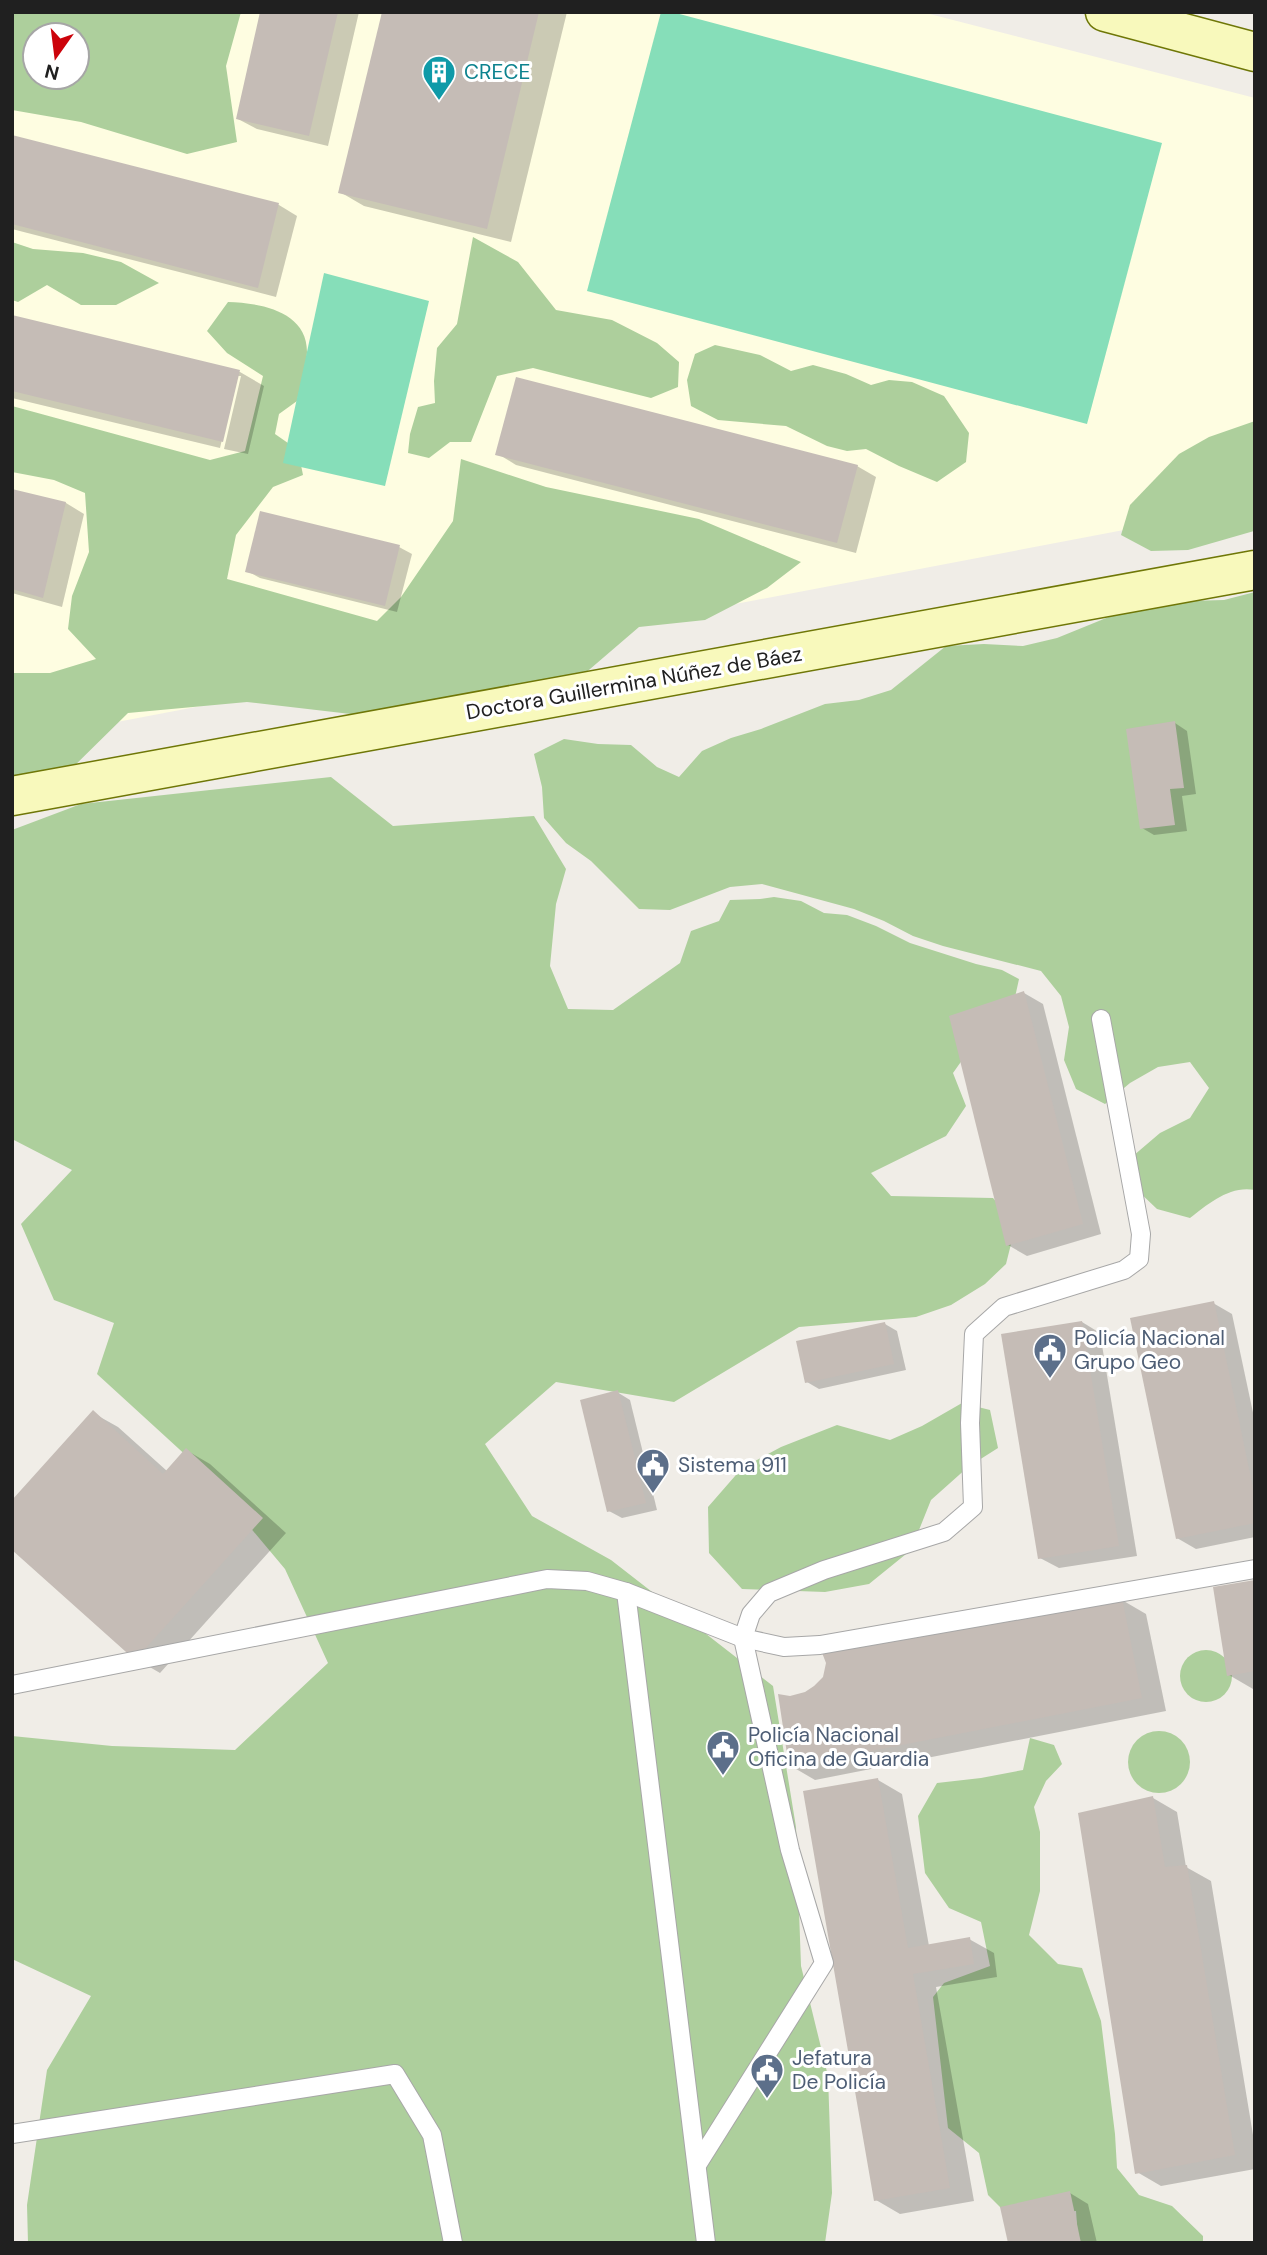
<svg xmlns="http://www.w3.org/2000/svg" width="1267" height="2255" font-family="'DM Sans',sans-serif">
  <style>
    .education { fill: #fefde1; fill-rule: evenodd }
    .forest { fill: #adcf9c; fill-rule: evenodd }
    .pitch { fill: #86deb9 }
    .shadow { fill: #0003 }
    .building { fill: #c5bcb6 }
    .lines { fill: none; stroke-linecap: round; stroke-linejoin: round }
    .lane-casing { stroke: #a7a7a7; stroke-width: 20 }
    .secondary-casing { stroke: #6f7707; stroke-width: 41 }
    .lane { stroke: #fff; stroke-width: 18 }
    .secondary { stroke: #f8f9bc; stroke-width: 38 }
    .labels { text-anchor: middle; stroke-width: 6; stroke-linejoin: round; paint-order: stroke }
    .culture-label { font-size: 21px; fill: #0d838f; stroke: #fff; text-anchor: start }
    .street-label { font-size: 21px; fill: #202020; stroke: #fff }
    .service-label { font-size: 21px; fill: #4e5e75; stroke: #fff; text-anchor: start }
  </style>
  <rect width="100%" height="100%" fill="#f0ede7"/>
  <path class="education" d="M12,12H922L1255,98V505L12,742ZM35,35H77V77H35Z"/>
  <g class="forest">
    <path d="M12,12H241L226,66L237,142L187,154L81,122L12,110ZM77,35V77H35V35Z"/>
    <polygon points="473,237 518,262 556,310 612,320 657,343 679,362 678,387 651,398 533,368 497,376 471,442 450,442 429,458 408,453 410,434 418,407 435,403 434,381 437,348 457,324"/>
    <polygon points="12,242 33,249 83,253 121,262 159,283 116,305 81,305 47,285 18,302 12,300"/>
    <path d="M228,302C260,303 307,311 307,352C307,368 300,386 297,401L279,414L275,434L298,450L303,475L273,487L236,535L227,579L377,621L401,597L453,521L461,459L546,487L699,519L801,562L767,588L705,620L639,627L533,718L428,723L247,702L128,713L61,779L12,792V673H50L96,659L68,629L72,596L89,552L85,493L54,480L12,472V406L210,460L245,451L263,376L227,353L207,331Z"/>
    <polygon points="715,345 760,355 791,371 813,365 846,374 871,385 889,380 912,382 944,396 969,433 966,462 937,482 899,466 866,449 847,451 827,446 786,426 718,420 691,406 687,380 695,354"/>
    <polygon points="1255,421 1254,531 1188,550 1151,551 1121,535 1130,505 1179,454 1209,437"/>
    <path d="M1255,592V1190C1230,1185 1208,1204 1190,1218L1157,1209L1135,1188L1133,1156L1160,1133L1190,1118L1209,1088L1190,1062L1158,1067L1130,1083L1105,1104L1076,1089L1064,1060L1069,1027L1061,996L1041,971L943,946L913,936L884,921L854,909L762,884L730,887L670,910L639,909L591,861L566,843L544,818L542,787L534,754L564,739L598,744L631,745L657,767L679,777L702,751L731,738L761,729L825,704L859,700L891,690L946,646L984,644L1023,646L1057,638L1121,612L1188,601L1224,600Z"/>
    <polygon points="331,777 393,826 534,816 566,869 556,904 550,966 568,1009 613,1010 680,963 691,931 719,921 730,900 760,899 774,897 801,901 824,913 847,915 876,926 910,943 976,964 1002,970 1019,979 1014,1002 994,1015 953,1073 966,1106 946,1136 871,1173 891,1196 993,1198 1016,1224 1006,1264 985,1284 951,1305 916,1317 799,1327 674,1402 556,1382 485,1444 532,1516 611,1560 773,1686 796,1827 801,1966 828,2076 832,2193 825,2243 28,2243 27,2205 47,2070 91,1996 12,1959 12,1736 112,1746 235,1750 328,1663 285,1569 202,1470 97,1374 114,1323 54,1300 21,1224 72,1170 12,1139 12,830 81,804"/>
    <polygon points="962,1403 990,1410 998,1448 968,1467 931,1500 911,1550 869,1584 825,1592 742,1589 709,1553 708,1507 742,1468 781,1447 837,1425 890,1440 922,1426"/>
    <circle cx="1206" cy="1676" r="26"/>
    <circle cx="1159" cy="1762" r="31"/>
    <polygon points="1030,1738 1054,1745 1062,1764 1046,1781 1034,1807 1040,1832 1040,1891 1029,1935 1058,1964 1082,1968 1101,2021 1115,2134 1117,2168 1139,2195 1172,2206 1203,2236 1203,2243 1076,2243 1078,2238 1076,2211 1048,2212 1012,2219 988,2195 979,2153 948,2128 933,1997 944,1983 990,1966 981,1922 949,1908 925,1873 918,1816 937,1783 981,1778 1023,1770"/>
  </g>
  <g class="pitch">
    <polygon points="661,12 672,12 1162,143 1087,424 587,291"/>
    <polygon points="324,273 429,301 385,486 283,463"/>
  </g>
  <g class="shadow">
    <polygon points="262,12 359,12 328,146 257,129 238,119"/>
    <polygon points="384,12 567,12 511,242 364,206 340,192"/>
    <polygon points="12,137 279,205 297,216 276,297 12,229"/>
    <polygon points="12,317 240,372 264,386 248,454 224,449 241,376 237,376 220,448 12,398"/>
    <polygon points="498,454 857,466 876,477 856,553 516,465"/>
    <polygon points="12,490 66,503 84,514 62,607 12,593"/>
    <polygon points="399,547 412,554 397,612 260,578 247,571"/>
    <polygon points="1175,723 1187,731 1196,794 1182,796 1187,831 1154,835 1142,828"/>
    <polygon points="1024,993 1043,1004 1101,1234 1027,1256 1008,1245"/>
    <polygon points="1213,1303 1232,1314 1255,1422 1255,1537 1196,1549 1177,1538"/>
    <polygon points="1082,1322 1100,1333 1137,1556 1059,1568 1040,1558"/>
    <polygon points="885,1324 897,1331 906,1370 819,1389 807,1382"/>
    <polygon points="617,1392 630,1400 657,1510 622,1518 609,1511"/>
    <polygon points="93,1413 118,1427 167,1471 186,1450 210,1464 286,1533 160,1673 136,1659"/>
    <polygon points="1255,1582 1255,1688 1253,1689 1229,1675"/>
    <polygon points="1122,1600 1146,1614 1166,1711 815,1780 791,1766"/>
    <polygon points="878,1780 902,1794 929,1946 969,1939 994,1953 997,1977 936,1987 974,2201 900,2214 876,2200"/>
    <polygon points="1153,1798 1177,1812 1186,1867 1211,1881 1255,2147 1255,2169 1161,2186 1137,2172"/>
    <polygon points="1070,2193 1088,2204 1097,2243 1010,2243"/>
  </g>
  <g class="building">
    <polygon points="260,12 338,12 309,136 236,119"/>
    <polygon points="382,12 539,12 487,229 338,193"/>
    <polygon points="12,135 279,203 258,288 12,224"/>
    <polygon points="12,315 240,370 223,442 12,391"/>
    <polygon points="516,377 858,465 837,543 495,455"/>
    <polygon points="12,489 66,502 43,598 12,589"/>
    <polygon points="260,511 400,545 385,606 245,572"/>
    <polygon points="1175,721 1184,788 1170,789 1175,825 1140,829 1126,729"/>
    <polygon points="1024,991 1083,1224 1006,1246 949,1016"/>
    <polygon points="1214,1301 1255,1498 1255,1523 1176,1539 1130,1318"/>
    <polygon points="1082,1321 1119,1546 1038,1559 1001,1334"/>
    <polygon points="885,1322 894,1364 805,1383 796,1341"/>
    <polygon points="618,1390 646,1503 607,1512 580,1400"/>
    <polygon points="93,1410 163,1474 186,1448 263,1518 135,1660 12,1550 12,1500"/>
    <polygon points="1255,1580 1255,1671 1227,1676 1213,1587"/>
    <polygon points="1122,1598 1142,1698 789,1767 778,1694 790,1696 805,1692 814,1686 823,1677 826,1663 821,1650"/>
    <polygon points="878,1778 908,1948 970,1937 974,1964 913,1974 950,2188 874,2201 803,1791"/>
    <polygon points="1153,1796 1165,1867 1187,1865 1235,2155 1135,2174 1078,1813"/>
    <polygon points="1070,2191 1081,2243 1008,2243 1000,2207"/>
  </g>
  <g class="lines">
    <defs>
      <g id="lane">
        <polyline points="626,1592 706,2243"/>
        <polyline points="12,1685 547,1579 587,1581 626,1592 743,1638 784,1647 820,1645 1255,1569"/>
        <polyline points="12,2134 395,2074 432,2135 453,2243"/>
        <polyline points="697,2165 824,1963 790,1850 743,1638 751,1614 769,1593 824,1570 944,1532 973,1507 970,1423 974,1334 1004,1307 1124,1270 1139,1259 1141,1234 1101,1019"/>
      </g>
      <g id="secondary">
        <polyline points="1105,12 1255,52"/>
        <polyline points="12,796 1255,570"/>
      </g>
    </defs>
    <use href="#lane" class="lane-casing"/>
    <use href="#secondary" class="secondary-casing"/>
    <use href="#lane" class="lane"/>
    <use href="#secondary" class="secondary"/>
  </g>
  <defs>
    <symbol id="building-pin" viewBox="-11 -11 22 30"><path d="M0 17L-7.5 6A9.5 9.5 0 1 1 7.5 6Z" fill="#0f9aa8" stroke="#fff"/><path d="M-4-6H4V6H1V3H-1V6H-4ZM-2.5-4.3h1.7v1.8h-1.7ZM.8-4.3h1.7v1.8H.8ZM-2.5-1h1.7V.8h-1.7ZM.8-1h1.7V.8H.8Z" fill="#fff"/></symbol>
    <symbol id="civic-pin" viewBox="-11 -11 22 30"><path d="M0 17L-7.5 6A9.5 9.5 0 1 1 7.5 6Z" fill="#5c6f8a" stroke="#fff"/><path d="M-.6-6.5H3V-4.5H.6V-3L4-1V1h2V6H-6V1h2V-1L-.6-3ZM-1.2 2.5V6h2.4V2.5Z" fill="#fff"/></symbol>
  </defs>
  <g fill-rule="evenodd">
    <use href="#building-pin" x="420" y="53" width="38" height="52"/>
    <use href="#civic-pin" x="1031" y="1331" width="38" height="52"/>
    <use href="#civic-pin" x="634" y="1446" width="38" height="52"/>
    <use href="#civic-pin" x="704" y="1728" width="38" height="52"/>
    <use href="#civic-pin" x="748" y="2051" width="38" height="52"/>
  </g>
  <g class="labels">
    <g class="culture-label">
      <text x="464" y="79">CRECE</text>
    </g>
    <g class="street-label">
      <text transform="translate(634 683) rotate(-10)" y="7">Doctora Guillermina Núñez de Báez</text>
    </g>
    <g class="service-label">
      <text x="1074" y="1345">Policía Nacional<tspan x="1074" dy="24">Grupo Geo</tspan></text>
      <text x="678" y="1472">Sistema 911</text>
      <text x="748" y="1742">Policía Nacional<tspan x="748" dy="24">Oficina de Guardia</tspan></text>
      <text x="792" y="2065">Jefatura<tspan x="792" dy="24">De Policía</tspan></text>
    </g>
  </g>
  <rect width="1267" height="2255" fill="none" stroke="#202020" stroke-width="28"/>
  <g transform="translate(56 56) rotate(194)"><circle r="33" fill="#ffffff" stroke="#a6a6a6" stroke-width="2"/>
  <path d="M0-5L12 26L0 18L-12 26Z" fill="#cc030b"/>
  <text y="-10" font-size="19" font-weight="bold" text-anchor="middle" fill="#202020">N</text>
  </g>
</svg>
